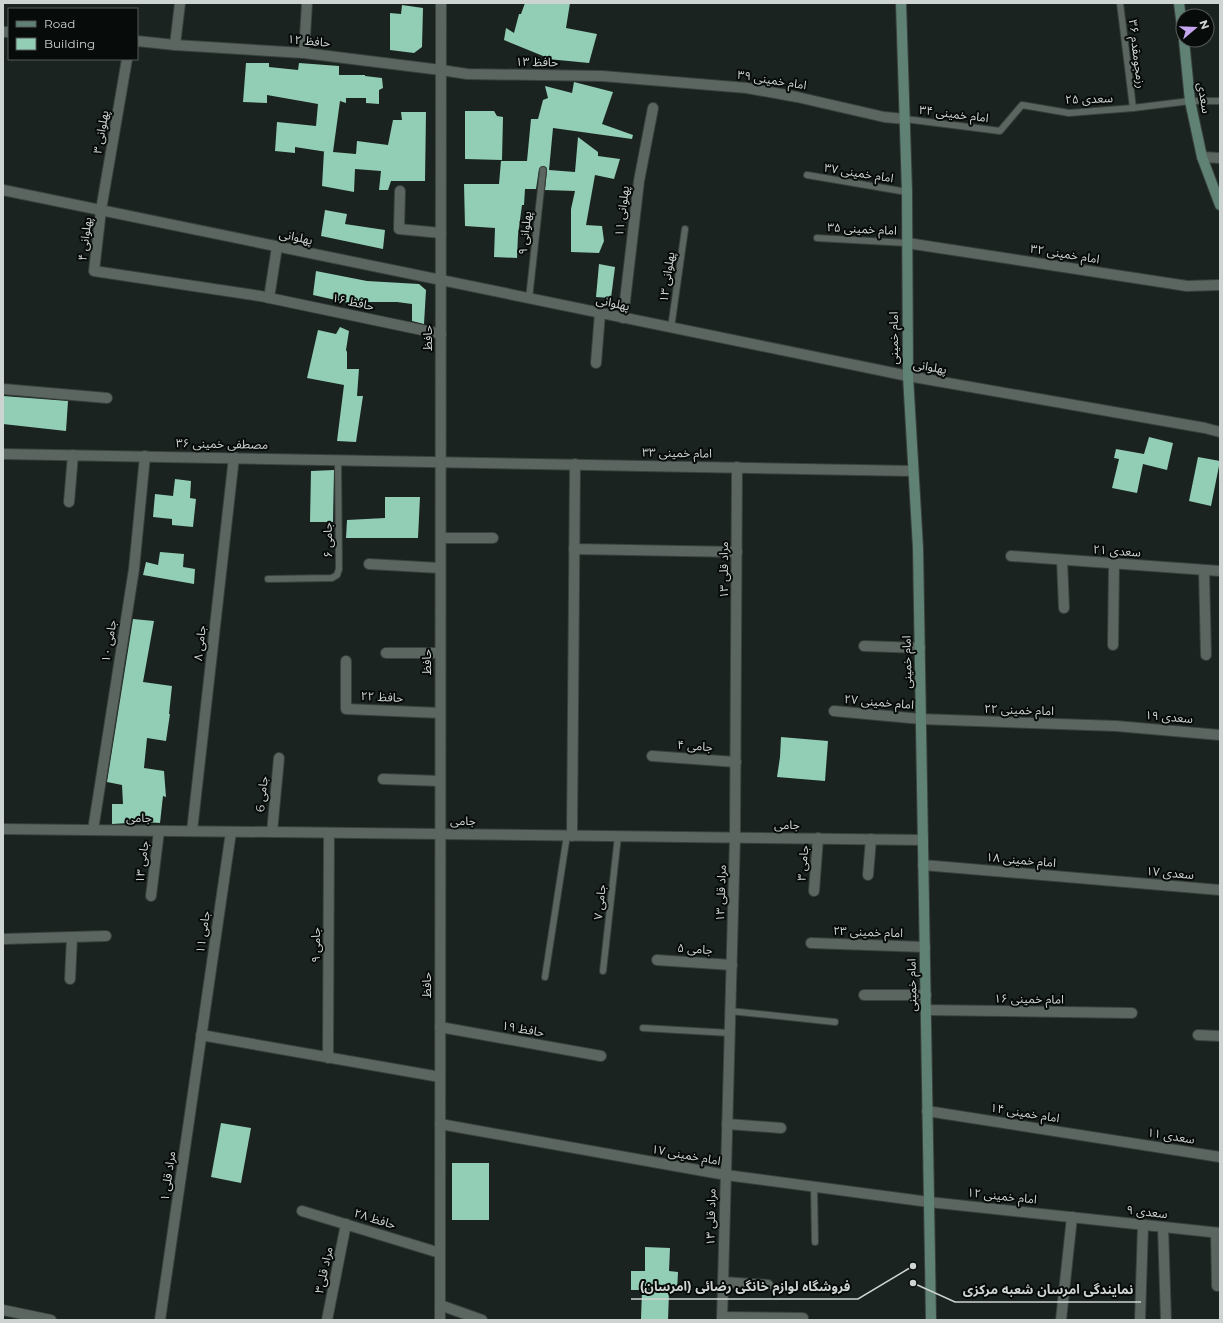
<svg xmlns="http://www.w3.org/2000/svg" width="1223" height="1323" font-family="Montserrat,'Noto Sans Arabic',sans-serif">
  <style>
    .building { fill: #92cdb5 }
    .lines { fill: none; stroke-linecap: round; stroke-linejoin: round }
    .service-casing { stroke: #39403d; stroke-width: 8 }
    .minor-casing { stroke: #39403d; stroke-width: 12 }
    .tertiary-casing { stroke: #39403d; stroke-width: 12 }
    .secondary-casing { stroke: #39403d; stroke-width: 12 }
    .service { stroke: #5b6661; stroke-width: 6 }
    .minor { stroke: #5b6661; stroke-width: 10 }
    .tertiary { stroke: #5b6661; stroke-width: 10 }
    .secondary { stroke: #5f8275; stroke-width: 10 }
    .labels { text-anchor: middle; stroke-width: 4; stroke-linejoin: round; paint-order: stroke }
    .street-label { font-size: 12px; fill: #ced4d1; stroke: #070b09 }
    .leader { fill: none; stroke: #ced4d1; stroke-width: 1.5 }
    .callout-dot { fill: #ced4d1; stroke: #070b09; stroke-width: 1.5 }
    .callout-label { font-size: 13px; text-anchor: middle; font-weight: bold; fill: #ced4d1; stroke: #070b09; stroke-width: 4; stroke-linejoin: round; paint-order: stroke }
  </style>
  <rect width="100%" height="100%" fill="#1a231f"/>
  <g class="building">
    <polygon points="525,3 570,3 566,28 597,34 589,63 548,59 548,58 504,40 506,28 514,33 519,14 521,14"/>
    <polygon points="402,5 423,8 422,47 414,53 390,50 390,13 401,14"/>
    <polygon points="246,63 269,63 269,67 298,70 299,63 339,66 339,75 365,75 365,76 382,78 383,88 379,90 379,104 366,103 366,98 346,98 346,103 340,101 333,152 356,154 357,141 388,145 393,120 402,120 401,112 426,112 425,181 391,181 388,190 379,190 381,171 355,169 354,192 322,186 324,151 327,152 295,147 295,153 275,151 277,122 316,126 318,104 267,95 267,103 243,102"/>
    <polygon points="574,82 613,92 602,124 633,135 632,139 553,128 549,170 575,172 578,137 598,152 598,156 620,159 614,179 595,175 586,225 602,226 604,241 599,253 571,252 571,209 575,191 545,190 547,170 546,167 543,166 539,169 536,189 525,189 524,205 522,205 518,235 517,258 494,257 495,228 465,226 464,184 499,184 501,161 527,161 531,119 538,119 543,100 548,98 545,86 572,93"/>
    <polygon points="465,111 494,111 497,116 503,117 502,160 465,159"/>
    <polygon points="325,210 347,214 345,224 385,230 383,249 321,236"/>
    <polygon points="599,264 615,267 611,298 596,297"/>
    <polygon points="316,271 367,281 419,284 426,290 424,324 412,321 412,304 397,302 359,302 358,305 313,295"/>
    <polygon points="340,327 349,331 346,350 347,352 347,369 359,369 357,396 363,396 356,442 337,441 344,385 307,378 318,330 336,334"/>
    <polygon points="3,396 68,401 66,431 3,424"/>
    <polygon points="1149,437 1173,443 1167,470 1143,464 1137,493 1112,488 1119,459 1114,458 1116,449 1144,454"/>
    <polygon points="1198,457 1220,461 1211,506 1189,501"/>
    <polygon points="334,470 333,522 310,522 311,471"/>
    <polygon points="175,479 191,481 190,498 196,499 193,527 172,525 172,519 153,517 155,494 173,496"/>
    <polygon points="385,497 420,497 418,538 346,538 347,520 385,518"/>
    <polygon points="160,552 184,554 183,567 195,569 194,584 143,575 146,562 158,565"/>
    <polygon points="133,619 154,621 143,682 172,686 169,714 170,714 166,741 147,738 144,768 164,771 166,797 163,796 160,823 145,822 112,824 112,804 123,804 122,785 107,782"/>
    <polygon points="781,737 828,741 825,781 777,777 780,757"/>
    <polygon points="221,1123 251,1128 241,1183 211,1177"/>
    <rect x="452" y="1163" width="37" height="57"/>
    <polygon points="645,1247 670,1248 669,1271 678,1272 677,1293 669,1293 668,1320 641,1319 642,1290 631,1290 631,1271 645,1271"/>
  </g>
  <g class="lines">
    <defs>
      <g id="service">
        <polyline points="1120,3 1133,108"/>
        <polyline points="905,119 1000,131 1022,105 1069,113 1133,108 1190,101 1220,101"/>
        <polyline points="807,175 907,192"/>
        <polyline points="817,238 907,243"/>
        <polyline points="529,299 543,170"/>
        <polyline points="671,328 685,229"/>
        <polyline points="268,579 332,578 337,575 339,569 338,459"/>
        <polyline points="603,971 618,836"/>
        <polyline points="545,977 567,835"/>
        <polyline points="730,1011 835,1022"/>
        <polyline points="643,1028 730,1033"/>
        <polyline points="814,1186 815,1242"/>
      </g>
      <g id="minor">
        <polyline points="3,32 9,32"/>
        <polyline points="137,41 175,45 304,53 441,70 467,74 602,76 747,88 797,97 884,117 905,119"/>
        <polyline points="175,45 180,3"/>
        <polyline points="304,53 307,3"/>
        <polyline points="127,59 101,210 94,271 260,296 441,334"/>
        <polyline points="1202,157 1220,158"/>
        <polyline points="400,191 399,229 441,233"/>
        <polyline points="907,243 1187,286 1220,285"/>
        <polyline points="269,298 277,247"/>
        <polyline points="623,318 639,181 653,108"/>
        <polyline points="596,363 600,313"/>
        <polyline points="3,389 107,398"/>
        <polyline points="3,454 913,471"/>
        <polyline points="69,502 73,455"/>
        <polyline points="441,538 493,538"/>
        <polyline points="574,549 737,552"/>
        <polyline points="1011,556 1220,571"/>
        <polyline points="1062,560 1064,608"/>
        <polyline points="369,564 440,568"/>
        <polyline points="1204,570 1206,655"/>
        <polyline points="1113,645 1114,564"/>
        <polyline points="864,646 920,648"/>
        <polyline points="386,653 440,653"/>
        <polyline points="346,661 346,709 440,713"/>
        <polyline points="834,711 921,719 1116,726 1220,735"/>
        <polyline points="652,756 736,762"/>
        <polyline points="383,779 440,781"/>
        <polyline points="93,830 134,569 145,456"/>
        <polyline points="192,831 234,457"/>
        <polyline points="272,832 279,758"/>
        <polyline points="440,834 923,840"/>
        <polyline points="572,836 575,464"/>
        <polyline points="923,865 1220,890"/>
        <polyline points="868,875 871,839"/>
        <polyline points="814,891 818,838"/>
        <polyline points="151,896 159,831"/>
        <polyline points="3,939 106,936"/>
        <polyline points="811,943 925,947"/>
        <polyline points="657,960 732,965"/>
        <polyline points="70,979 72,937"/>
        <polyline points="864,995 926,995"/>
        <polyline points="926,1010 1132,1013"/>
        <polyline points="440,1027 601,1056"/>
        <polyline points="201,1035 440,1077"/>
        <polyline points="1198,1035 1220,1036"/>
        <polyline points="328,1058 329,833"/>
        <polyline points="927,1111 1220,1157"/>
        <polyline points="440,1124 726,1175 929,1202 1220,1233"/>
        <polyline points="727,1124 781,1128"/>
        <polyline points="302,1211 440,1253"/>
        <polyline points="1163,1227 1166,1320"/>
        <polyline points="1216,1233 1217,1286"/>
        <polyline points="723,1282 768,1285"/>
        <polyline points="440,1305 482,1320"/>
        <polyline points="3,1310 51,1320"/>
        <polyline points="722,1317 803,1318"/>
        <polyline points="160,1320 231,832"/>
        <polyline points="327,1320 346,1224"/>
        <polyline points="440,1320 441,3"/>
        <polyline points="722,1320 735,837 737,467"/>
        <polyline points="1061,1320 1072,1217"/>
        <polyline points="1140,1320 1143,1225"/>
      </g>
      <g id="tertiary">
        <polyline points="3,190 908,376 1205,428 1220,432"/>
        <polyline points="3,829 440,834"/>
      </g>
      <g id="secondary">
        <polyline points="901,3 907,192 908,376 918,548 931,1320"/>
        <polyline points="1179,3 1183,35"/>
        <polyline points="1184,40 1190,101 1202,157 1220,205"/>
      </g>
    </defs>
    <use href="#service" class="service-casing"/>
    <use href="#minor" class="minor-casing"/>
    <use href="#tertiary" class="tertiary-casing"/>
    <use href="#secondary" class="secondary-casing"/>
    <use href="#service" class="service"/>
    <use href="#minor" class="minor"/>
    <use href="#tertiary" class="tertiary"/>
    <use href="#secondary" class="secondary"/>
  </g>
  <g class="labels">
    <g class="street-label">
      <text transform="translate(309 41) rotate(5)" y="4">حافظ ۱۲</text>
      <text transform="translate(1137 54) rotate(83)" y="4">رزمجومقدم ۳۶</text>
      <text transform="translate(537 62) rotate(1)" y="4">حافظ ۱۳</text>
      <text transform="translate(772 80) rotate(9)" y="4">امام خمینی ۳۹</text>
      <text transform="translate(1204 98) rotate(81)" y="4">سعدی</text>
      <text transform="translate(1089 99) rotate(-2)" y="4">سعدی ۲۵</text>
      <text transform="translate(954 114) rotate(7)" y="4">امام خمینی ۳۴</text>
      <text transform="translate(101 132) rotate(-80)" y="4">پهلوانی ۳</text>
      <text transform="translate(859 173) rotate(9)" y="4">امام خمینی ۳۷</text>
      <text transform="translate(622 211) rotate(-83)" y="4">پهلوانی ۱۱</text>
      <text transform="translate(862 229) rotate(3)" y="4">امام خمینی ۳۵</text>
      <text transform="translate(525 233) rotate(-84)" y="4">پهلوانی ۹</text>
      <text transform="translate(296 237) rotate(12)" y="4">پهلوانی</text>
      <text transform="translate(85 239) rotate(-83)" y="4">پهلوانی ۴</text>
      <text transform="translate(1065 254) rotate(9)" y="4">امام خمینی ۳۲</text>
      <text transform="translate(667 277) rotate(-82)" y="4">پهلوانی ۱۳</text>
      <text transform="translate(353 302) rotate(12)" y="4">حافظ ۱۶</text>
      <text transform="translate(613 303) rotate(12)" y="4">پهلوانی</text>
      <text transform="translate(428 338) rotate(-90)" y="4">حافظ</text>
      <text transform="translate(894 338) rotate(-90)" y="4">امام خمینی</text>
      <text transform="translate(930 367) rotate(10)" y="4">پهلوانی</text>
      <text transform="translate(222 444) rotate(1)" y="4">مصطفی خمینی ۳۶</text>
      <text transform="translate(677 453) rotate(1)" y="4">امام خمینی ۳۳</text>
      <text transform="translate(328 540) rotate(-91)" y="4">جامی ۶</text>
      <text transform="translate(1117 551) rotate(4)" y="4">سعدی ۲۱</text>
      <text transform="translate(724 570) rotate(-90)" y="4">مراد قلی ۱۳</text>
      <text transform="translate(109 641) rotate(-81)" y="4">جامی ۱۰</text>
      <text transform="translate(200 643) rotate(-84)" y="4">جامی ۸</text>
      <text transform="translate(427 662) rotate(-90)" y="4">حافظ</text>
      <text transform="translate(907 662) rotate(-91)" y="4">امام خمینی</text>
      <text transform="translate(382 697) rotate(3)" y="4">حافظ ۲۲</text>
      <text transform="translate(879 702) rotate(5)" y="4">امام خمینی ۲۷</text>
      <text transform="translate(1019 710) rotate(2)" y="4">امام خمینی ۲۲</text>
      <text transform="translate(1169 717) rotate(5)" y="4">سعدی ۱۹</text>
      <text transform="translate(695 746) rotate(4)" y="4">جامی ۴</text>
      <text transform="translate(262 794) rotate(-84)" y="4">جامی 6</text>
      <text transform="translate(139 818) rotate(1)" y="4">جامی</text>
      <text transform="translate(463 821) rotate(1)" y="4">جامی</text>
      <text transform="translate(787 825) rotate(1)" y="4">جامی</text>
      <text transform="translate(1021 860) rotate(5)" y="4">امام خمینی ۱۸</text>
      <text transform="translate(142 862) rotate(-83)" y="4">جامی ۱۳</text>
      <text transform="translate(803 863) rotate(-85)" y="4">جامی ۳</text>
      <text transform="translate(1170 873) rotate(5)" y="4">سعدی ۱۷</text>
      <text transform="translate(721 893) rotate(-88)" y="4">مراد قلی ۱۳</text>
      <text transform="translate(600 902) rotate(-84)" y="4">جامی ۷</text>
      <text transform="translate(203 932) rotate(-82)" y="4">جامی ۱۱</text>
      <text transform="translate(868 932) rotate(2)" y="4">امام خمینی ۲۳</text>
      <text transform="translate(316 945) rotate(-90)" y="4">جامی ۹</text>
      <text transform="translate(695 949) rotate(4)" y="4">جامی ۵</text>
      <text transform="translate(427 985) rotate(-90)" y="4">حافظ</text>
      <text transform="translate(912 985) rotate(-91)" y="4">امام خمینی</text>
      <text transform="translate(1029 999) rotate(1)" y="4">امام خمینی ۱۶</text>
      <text transform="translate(523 1029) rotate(10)" y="4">حافظ ۱۹</text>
      <text transform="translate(1025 1113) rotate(9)" y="4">امام خمینی ۱۴</text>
      <text transform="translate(1171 1136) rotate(9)" y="4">سعدی ۱۱</text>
      <text transform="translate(686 1155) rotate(10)" y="4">امام خمینی ۱۷</text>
      <text transform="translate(168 1176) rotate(-82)" y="4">مراد قلی ۱</text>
      <text transform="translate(1002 1196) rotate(6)" y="4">امام خمینی ۱۲</text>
      <text transform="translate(1147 1212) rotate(6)" y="4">سعدی ۹</text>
      <text transform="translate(711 1217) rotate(-89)" y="4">مراد قلی ۱۳</text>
      <text transform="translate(375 1219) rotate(17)" y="4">حافظ ۲۸</text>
      <text transform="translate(324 1270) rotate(-78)" y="4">مراد قلی۳</text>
    </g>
  </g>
  <path class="leader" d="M913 1266L858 1299H631M913 1283L955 1302H1141"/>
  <g class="callout-dot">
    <circle cx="913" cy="1266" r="4"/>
    <circle cx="913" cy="1283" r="4"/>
  </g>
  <g class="callout-label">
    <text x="745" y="1291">فروشگاه لوازم خانگی رضائی (امرسان)</text>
    <text x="1048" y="1294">نمایندگی امرسان شعبه مرکزی</text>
  </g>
  <rect width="1223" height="1323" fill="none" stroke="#ced4d1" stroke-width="8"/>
  <rect x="8" y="8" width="130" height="52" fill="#070b09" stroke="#575b59"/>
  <rect x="16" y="21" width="20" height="6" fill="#5f8275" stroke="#575b59"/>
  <text x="44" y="28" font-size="12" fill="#ced4d1">Road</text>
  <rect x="16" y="38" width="20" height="12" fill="#92cdb5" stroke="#575b59"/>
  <text x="44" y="48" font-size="12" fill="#ced4d1">Building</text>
  <g transform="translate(1195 28) rotate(71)"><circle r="19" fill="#070b09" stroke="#575b59"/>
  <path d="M0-3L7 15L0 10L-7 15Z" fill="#c6a6f0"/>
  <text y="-6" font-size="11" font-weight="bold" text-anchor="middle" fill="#ced4d1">N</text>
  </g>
</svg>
